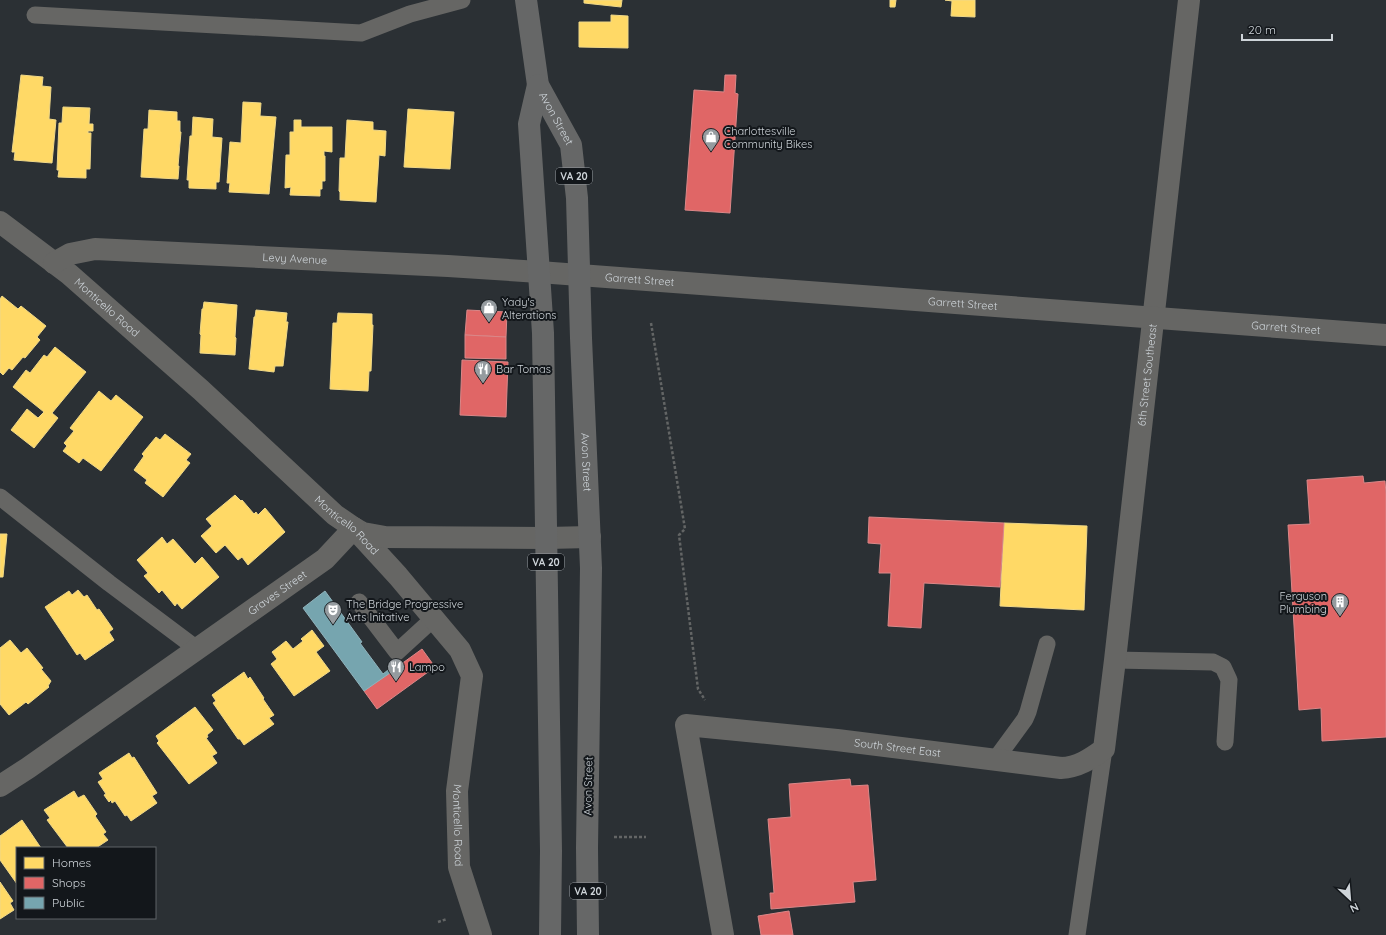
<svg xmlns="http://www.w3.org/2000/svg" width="1386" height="935" font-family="Quicksand,sans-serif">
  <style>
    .homes { fill: #ffd966; stroke: #f0d888 }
    .shops { fill: #e06666; stroke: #db8788 }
    .public { fill: #76a5af; stroke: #90b3bc }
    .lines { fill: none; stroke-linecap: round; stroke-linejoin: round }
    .path { stroke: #636565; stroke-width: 2.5; stroke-dasharray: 3 2; stroke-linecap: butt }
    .service { stroke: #666664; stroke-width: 17 }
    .minor { stroke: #666664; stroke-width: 22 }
    .tertiary { stroke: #666664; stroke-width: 22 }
    .primary { stroke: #666767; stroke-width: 22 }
    .labels { text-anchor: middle; stroke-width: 4; stroke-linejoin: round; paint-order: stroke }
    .shield { fill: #13171b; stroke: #969ba0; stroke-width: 1 }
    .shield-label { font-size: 10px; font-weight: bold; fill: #ced4d9 }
    .street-label { font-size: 11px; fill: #ced4d9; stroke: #13171b }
    .poi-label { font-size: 11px; fill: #ced4d9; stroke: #13171b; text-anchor: start }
  </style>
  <rect width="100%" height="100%" fill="#2b3034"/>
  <g class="homes">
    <polygon points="584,0 622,0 621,7 584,3"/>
    <polygon points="890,0 896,0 895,7 890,7"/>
    <polygon points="945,0 975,0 975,17 951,16 952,1"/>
    <polygon points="611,15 628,16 628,48 579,47 579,22 611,22"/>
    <polygon points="21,75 43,77 42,86 51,87 49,119 56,120 52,163 14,160 15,152 12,152"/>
    <polygon points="243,102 261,103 260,116 276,117 269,194 229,192 230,183 227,183 230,142 241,143"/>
    <polygon points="63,107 90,108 89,124 93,124 93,131 88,131 88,133 91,133 90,169 86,169 86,178 58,177 59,170 57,170 59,123 62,123"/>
    <polygon points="408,109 454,112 450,169 404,167"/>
    <polygon points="149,110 177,112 177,121 180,121 180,132 181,132 178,166 179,166 178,179 141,177 144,129 148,129"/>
    <polygon points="193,117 213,119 212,137 222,138 219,182 216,182 216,189 189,188 189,180 187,180 190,136 192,136"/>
    <polygon points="294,120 301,120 301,127 332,127 332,152 324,151 324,156 325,156 325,181 322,181 322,189 320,189 320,196 290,195 291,187 285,188 286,155 290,155 290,132 294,132"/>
    <polygon points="347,120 373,122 373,130 386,131 385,156 379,155 376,202 340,200 340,192 339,191 340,158 345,158"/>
    <polygon points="2,296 18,309 21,306 46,326 37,337 40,340 25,358 23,357 12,370 9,368 3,375 0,372 0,299"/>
    <polygon points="204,302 237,305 235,337 236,338 235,355 200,353 201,335 200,334 202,309 203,309"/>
    <polygon points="256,310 287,313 286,322 288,322 283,366 275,366 274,372 249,369 254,317 255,317"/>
    <polygon points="338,313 372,314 372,325 373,325 371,371 369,371 368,391 330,389 333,323 337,323"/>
    <polygon points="55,347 86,372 52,413 58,418 34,448 11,430 27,409 38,418 44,412 13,387 26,370 30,373 44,355 47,357"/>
    <polygon points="99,391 111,401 116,395 143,417 101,471 83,458 79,463 63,451 67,446 64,443 74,431 70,428"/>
    <polygon points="165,434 191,454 186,460 190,463 163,497 145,483 147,480 134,470 144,456 142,454 156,437 160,440"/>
    <polygon points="235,495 241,501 242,500 254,514 256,512 258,515 265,508 285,532 248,565 242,557 238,560 225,545 216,553 201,536 212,526 206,519"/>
    <polygon points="1004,523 1087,526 1084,610 1000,606"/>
    <polygon points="0,534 7,534 3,577 0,577"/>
    <polygon points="162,537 167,544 173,539 195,564 202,557 219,577 182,609 177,603 175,606 162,590 159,593 144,576 148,573 137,560"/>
    <polygon points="78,590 84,597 87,595 97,610 99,609 113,629 109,632 114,640 85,660 80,653 77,655 45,607 69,591 72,595"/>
    <polygon points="312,630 324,646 316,652 330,671 294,696 271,664 277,659 272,652 286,641 293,649 303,641 301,639"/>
    <polygon points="10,640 21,653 27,648 43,668 41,669 51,681 48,686 49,687 28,704 26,702 9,715 0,704 0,648"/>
    <polygon points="244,672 248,679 250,677 264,698 263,699 274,715 269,718 274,724 244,745 240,739 238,739 213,703 216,701 212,695"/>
    <polygon points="195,707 213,730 207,735 208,737 206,738 217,753 212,756 217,763 189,784 157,743 159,741 156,736"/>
    <polygon points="129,753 132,758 134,757 157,793 152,796 157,803 131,821 127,815 125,816 115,801 112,803 111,800 109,802 104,795 106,794 98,782 103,779 99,773"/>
    <polygon points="74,791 78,798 84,795 97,814 95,816 106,832 103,834 108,840 96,848 68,848 47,820 50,818 44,810"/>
    <polygon points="22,820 41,848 17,848 17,884 0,860 0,836"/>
    <polygon points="0,882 13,901 10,903 14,910 0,919"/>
  </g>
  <g class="shops">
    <polygon points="725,75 736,75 735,93 738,94 730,213 685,210 694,90 724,92"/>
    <polygon points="467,310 507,312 506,337 465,335"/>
    <polygon points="465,335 506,337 506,359 465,358"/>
    <polygon points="462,360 508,362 506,417 460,415"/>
    <polygon points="1363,476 1364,483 1385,481 1386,494 1386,737 1322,741 1321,708 1299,710 1288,525 1310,524 1307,480"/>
    <polygon points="869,517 1004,523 1000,587 924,583 921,628 888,626 891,573 879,573 881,544 868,543"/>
    <polygon points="422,649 435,667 377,709 364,691"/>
    <polygon points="850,779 851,786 868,785 876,880 853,882 855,902 771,909 770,893 774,893 768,819 791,817 789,784"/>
    <polygon points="789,911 793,935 761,935 758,916"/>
  </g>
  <polygon class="public" points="325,591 362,642 360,643 383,674 388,670 390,673 364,691 303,608"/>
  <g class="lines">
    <g class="path">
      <polyline points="651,323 685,529 679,535 698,689 705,700"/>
      <polyline points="614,837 646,837"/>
      <polyline points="438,922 447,919"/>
    </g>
    <g class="service">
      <polyline points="35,15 361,33 410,14 462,0"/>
      <polyline points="0,497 109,583 197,649"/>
      <polyline points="359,602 397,652 433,619"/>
      <polyline points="1115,660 1213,662 1223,667 1229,680 1225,742"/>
      <polyline points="995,760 1025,719 1028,712 1047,644"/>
      <polyline points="1077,935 1104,749"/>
    </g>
    <g class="minor">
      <path id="s1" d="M0,222L69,274L201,390L335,515L354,528L398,576L460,650L472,676L457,791L459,867L481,935"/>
      <path id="s2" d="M54,263L70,254L95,249L448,266L539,272"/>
      <polyline points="354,528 363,533 385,537 547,538 590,537"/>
      <path id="s3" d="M0,786L28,768L325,559L354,528"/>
      <path id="s4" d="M723,935L686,725L837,740L1061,768C1079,767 1090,759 1104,749L1115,660L1189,0"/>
    </g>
    <path class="tertiary" id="s5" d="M539,272L1386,335"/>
    <g class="primary">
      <path id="s6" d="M526,0L538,85L571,145L577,198L581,338L591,568L587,848L588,935"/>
      <polyline points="538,85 529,124 543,333 551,851 550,935"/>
    </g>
  </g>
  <defs>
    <symbol id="shop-pin" viewBox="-11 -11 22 30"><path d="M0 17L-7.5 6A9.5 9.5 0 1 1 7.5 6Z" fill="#959b9f" stroke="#13171b"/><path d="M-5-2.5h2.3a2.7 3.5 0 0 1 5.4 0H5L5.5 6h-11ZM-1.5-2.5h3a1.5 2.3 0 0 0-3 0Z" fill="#fff"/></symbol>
    <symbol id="restaurant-pin" viewBox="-11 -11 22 30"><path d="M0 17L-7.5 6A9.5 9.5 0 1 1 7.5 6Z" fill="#959b9f" stroke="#13171b"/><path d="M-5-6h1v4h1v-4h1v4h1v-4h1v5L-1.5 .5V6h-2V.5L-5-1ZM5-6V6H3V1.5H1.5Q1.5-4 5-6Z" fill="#fff"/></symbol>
    <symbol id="building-pin" viewBox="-11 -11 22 30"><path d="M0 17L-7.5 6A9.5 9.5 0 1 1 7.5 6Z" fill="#959b9f" stroke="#13171b"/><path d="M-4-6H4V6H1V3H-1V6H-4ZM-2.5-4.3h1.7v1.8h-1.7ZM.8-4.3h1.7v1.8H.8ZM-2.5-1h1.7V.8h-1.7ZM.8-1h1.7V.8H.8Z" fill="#fff"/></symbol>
    <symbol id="theatre-pin" viewBox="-11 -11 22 30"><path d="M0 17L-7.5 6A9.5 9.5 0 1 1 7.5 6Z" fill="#959b9f" stroke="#13171b"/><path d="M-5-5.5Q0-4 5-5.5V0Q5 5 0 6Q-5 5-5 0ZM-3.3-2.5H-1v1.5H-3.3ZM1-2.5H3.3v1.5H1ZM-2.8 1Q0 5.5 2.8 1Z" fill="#fff"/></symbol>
  </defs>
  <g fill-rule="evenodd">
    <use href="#shop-pin" x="701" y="127" width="20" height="27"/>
    <use href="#shop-pin" x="479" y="298" width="20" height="27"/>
    <use href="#restaurant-pin" x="473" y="359" width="20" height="27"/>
    <use href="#building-pin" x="1330" y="592" width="20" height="27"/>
    <use href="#theatre-pin" x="323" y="600" width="20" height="27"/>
    <use href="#restaurant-pin" x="386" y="657" width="20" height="27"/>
  </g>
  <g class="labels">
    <g class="shield">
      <rect x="556" y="168" width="36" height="16" rx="3"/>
      <rect x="528" y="554" width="36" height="16" rx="3"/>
      <rect x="570" y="883" width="36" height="16" rx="3"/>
    </g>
    <g class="shield-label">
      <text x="574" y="180">VA 20</text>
      <text x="546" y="566">VA 20</text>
      <text x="588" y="895">VA 20</text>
    </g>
    <g class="street-label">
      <text dy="4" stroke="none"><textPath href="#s6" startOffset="124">Avon Street</textPath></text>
      <text dy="4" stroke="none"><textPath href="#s2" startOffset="244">Levy Avenue</textPath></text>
      <text dy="4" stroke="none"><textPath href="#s5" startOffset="101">Garrett Street</textPath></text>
      <text dy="4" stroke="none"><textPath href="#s5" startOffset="425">Garrett Street</textPath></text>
      <text dy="4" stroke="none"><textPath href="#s1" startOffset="137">Monticello Road</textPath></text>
      <text dy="4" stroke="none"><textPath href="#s5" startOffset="749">Garrett Street</textPath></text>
      <text dy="4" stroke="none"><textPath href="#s4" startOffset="1015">6th Street Southeast</textPath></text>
      <text dy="4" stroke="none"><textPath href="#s6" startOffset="472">Avon Street</textPath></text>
      <text dy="4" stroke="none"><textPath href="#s1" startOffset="461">Monticello Road</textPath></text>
      <text dy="4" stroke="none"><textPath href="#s3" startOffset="338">Graves Street</textPath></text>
      <text dy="4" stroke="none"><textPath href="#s4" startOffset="426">South Street East</textPath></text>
      <text transform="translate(588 786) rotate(-89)" y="4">Avon Street</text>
      <text dy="4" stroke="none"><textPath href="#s1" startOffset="809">Monticello Road</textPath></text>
    </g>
    <g class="poi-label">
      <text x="724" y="135">Charlottesville<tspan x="724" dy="13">Community Bikes</tspan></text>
      <text x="502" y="306">Yady's<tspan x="502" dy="13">Alterations</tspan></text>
      <text x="496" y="373">Bar Tomas</text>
      <text x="1327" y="600" text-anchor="end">Ferguson<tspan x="1327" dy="13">Plumbing</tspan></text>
      <text x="346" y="608">The Bridge Progressive<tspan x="346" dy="13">Arts Initative</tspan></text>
      <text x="409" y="671">Lampo</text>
    </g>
  </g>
  <rect x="16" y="847" width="140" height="72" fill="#13171b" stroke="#5e6367"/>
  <rect x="24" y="857" width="20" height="12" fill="#ffd966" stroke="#5e6367"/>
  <text x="52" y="867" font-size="12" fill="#ced4d9">Homes</text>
  <rect x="24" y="877" width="20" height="12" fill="#e06666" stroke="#5e6367"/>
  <text x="52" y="887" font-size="12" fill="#ced4d9">Shops</text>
  <rect x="24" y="897" width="20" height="12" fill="#76a5af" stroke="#5e6367"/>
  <text x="52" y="907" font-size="12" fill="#ced4d9">Public</text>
  <g transform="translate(1350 899) rotate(154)" stroke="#13171b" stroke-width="3" paint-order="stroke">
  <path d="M0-3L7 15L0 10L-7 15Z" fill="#ced4d9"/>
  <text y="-6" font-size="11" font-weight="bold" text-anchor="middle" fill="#ced4d9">N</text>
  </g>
  <path d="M1242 34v6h90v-6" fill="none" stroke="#ced4d9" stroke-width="2"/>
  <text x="1248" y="34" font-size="12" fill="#ced4d9" stroke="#13171b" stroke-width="3" paint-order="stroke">20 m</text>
</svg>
